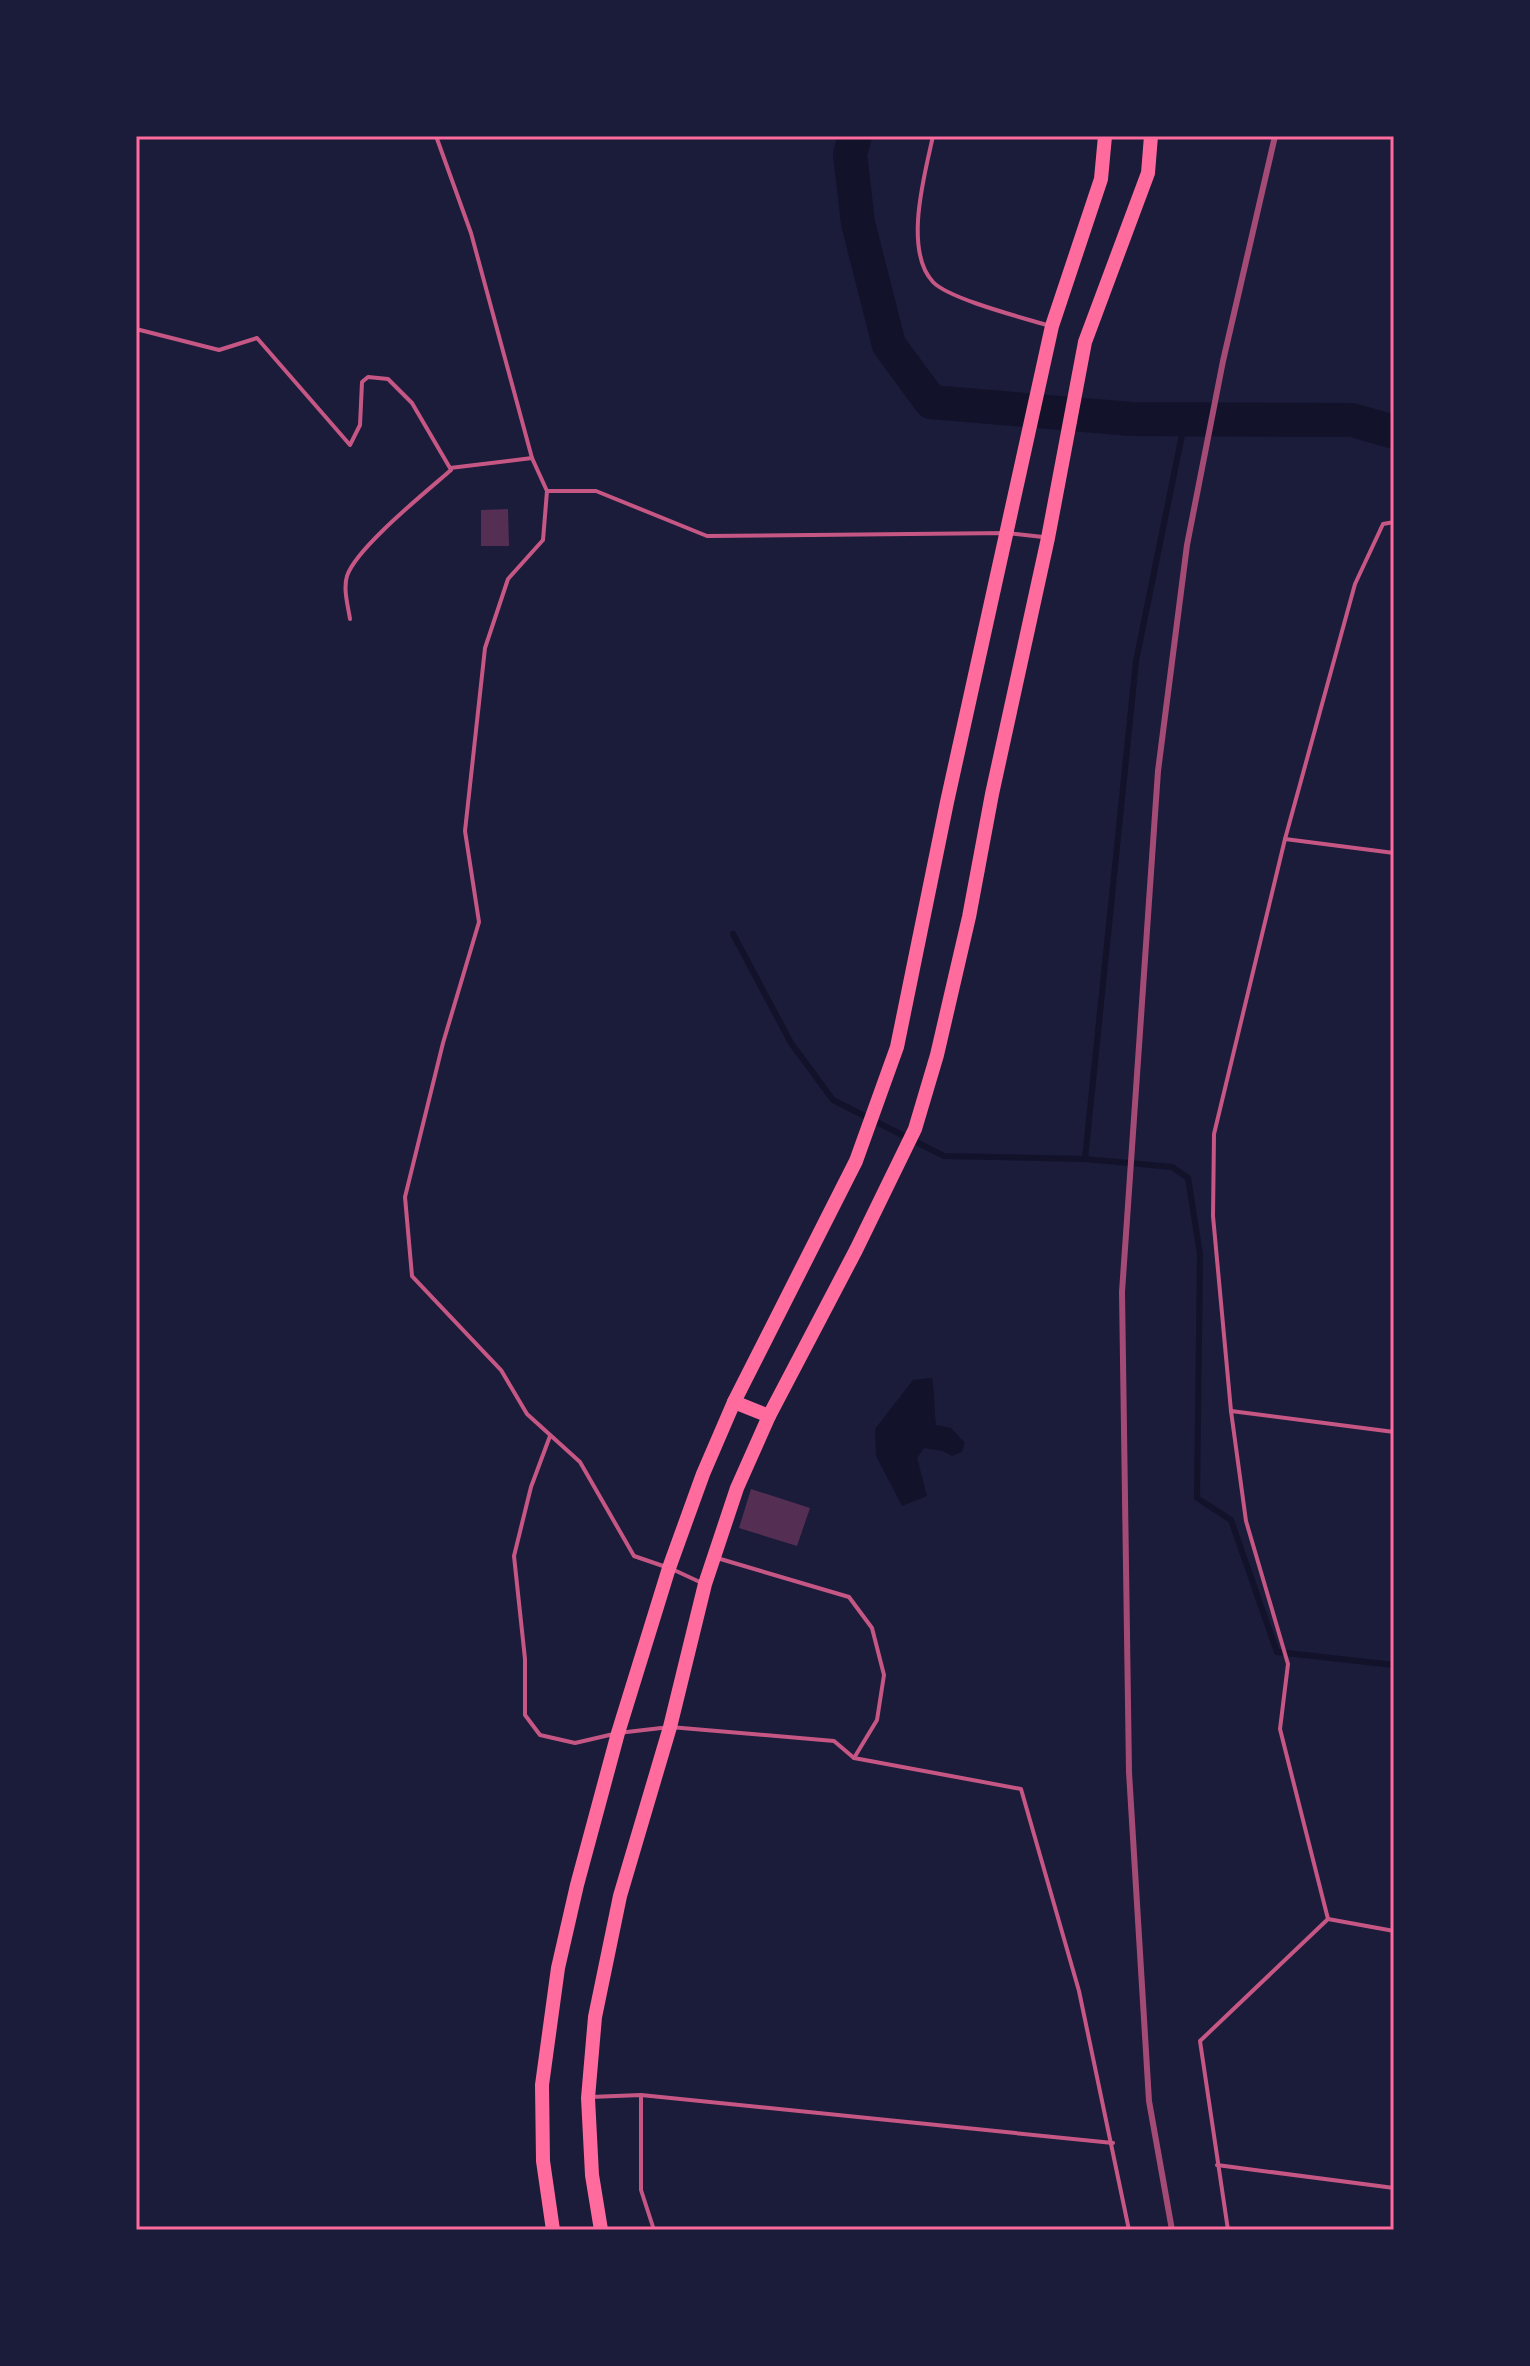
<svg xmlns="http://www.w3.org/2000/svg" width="1530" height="2366" font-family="'DM Sans',sans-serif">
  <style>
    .water { fill: #12122b }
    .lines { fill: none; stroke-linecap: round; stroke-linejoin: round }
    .stream { stroke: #12122b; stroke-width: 6 }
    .river { stroke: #12122b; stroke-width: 34 }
    .building { fill: #542f53 }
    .service { stroke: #c65784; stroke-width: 4 }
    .primary { stroke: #ff6b9d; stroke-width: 14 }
    .rail { stroke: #a44b75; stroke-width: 6 }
    .neatline { fill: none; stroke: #ff6b9d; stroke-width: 3 }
  </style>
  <rect width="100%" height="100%" fill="#1b1b3a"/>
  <path class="water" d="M932,1378C935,1394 934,1409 936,1425L951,1428L965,1443L962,1452L952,1456L943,1451L924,1448L917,1458L927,1496L902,1506L876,1456L875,1429L913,1380Z"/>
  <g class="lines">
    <g class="stream">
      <polyline points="733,934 791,1043 833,1100 944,1156 1085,1159 1136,661 1185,420"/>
      <polyline points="1085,1159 1172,1167 1188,1178 1200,1254 1197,1498 1231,1520 1277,1652 1394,1665"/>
    </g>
    <polyline class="river" points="855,136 850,154 858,223 889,345 931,402 1131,419 1352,420 1394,432"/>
  </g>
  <g class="building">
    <polygon points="508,509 509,546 481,546 481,510"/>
    <polygon points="751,1489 810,1508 797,1546 739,1528"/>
  </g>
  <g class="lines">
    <g class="service">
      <polyline points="436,136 471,233 532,458 547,491 543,540 508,579 485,648 465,831 479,922 443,1043 405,1197 412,1276 501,1370 527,1414 580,1462 634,1556 666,1567"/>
      <path d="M933,136C925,173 903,250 933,282C949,299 1024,318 1050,326"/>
      <polyline points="136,329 219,350 257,338 350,445 360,425 362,382 368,377 388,379 412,403 450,468 532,458"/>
      <polyline points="547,491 596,491 707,536 1008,533 1043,537"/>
      <path d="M350,619C348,606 343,589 347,576C356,548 427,491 451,470"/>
      <polyline points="1285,839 1394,853"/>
      <polyline points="1231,1411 1394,1432"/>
      <polyline points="550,1436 531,1487 514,1556 525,1659 525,1715 540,1735 575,1743 618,1733 670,1727 834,1741 854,1758 1021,1789 1079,1991 1129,2230"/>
      <polyline points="717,1558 849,1597 872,1628 884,1675 877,1720 854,1758"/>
      <polyline points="674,1570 702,1583"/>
      <polyline points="1328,1919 1394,1931"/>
      <polyline points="641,2095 641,2190 654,2230"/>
      <polyline points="590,2097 641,2095 1113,2143"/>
      <polyline points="1217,2165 1394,2188"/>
      <polyline points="1228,2230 1200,2041 1328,1919 1280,1729 1288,1664 1246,1521 1231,1411 1213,1216 1214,1134 1285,839 1355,584 1383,524 1394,522"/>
    </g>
    <g class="primary">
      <polyline points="734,1402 769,1416"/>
      <polyline points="553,2230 543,2161 542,2085 558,1968 577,1885 618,1733 669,1568 703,1474 734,1402 856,1161 897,1047 947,802 1052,326 1101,179 1105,136"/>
      <polyline points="601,2230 592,2175 588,2098 595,2017 620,1896 670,1727 705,1584 737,1488 769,1416 856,1250 915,1129 937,1055 969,917 992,794 1048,538 1085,342 1148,173 1151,136"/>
    </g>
    <polyline class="rail" points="1172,2230 1149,2101 1129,1772 1122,1292 1158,771 1187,545 1223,361 1275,136"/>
  </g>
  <rect width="1530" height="2366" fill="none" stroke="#1b1b3a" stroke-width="276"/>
  <rect x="138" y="138" width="1254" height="2090" class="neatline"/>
</svg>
